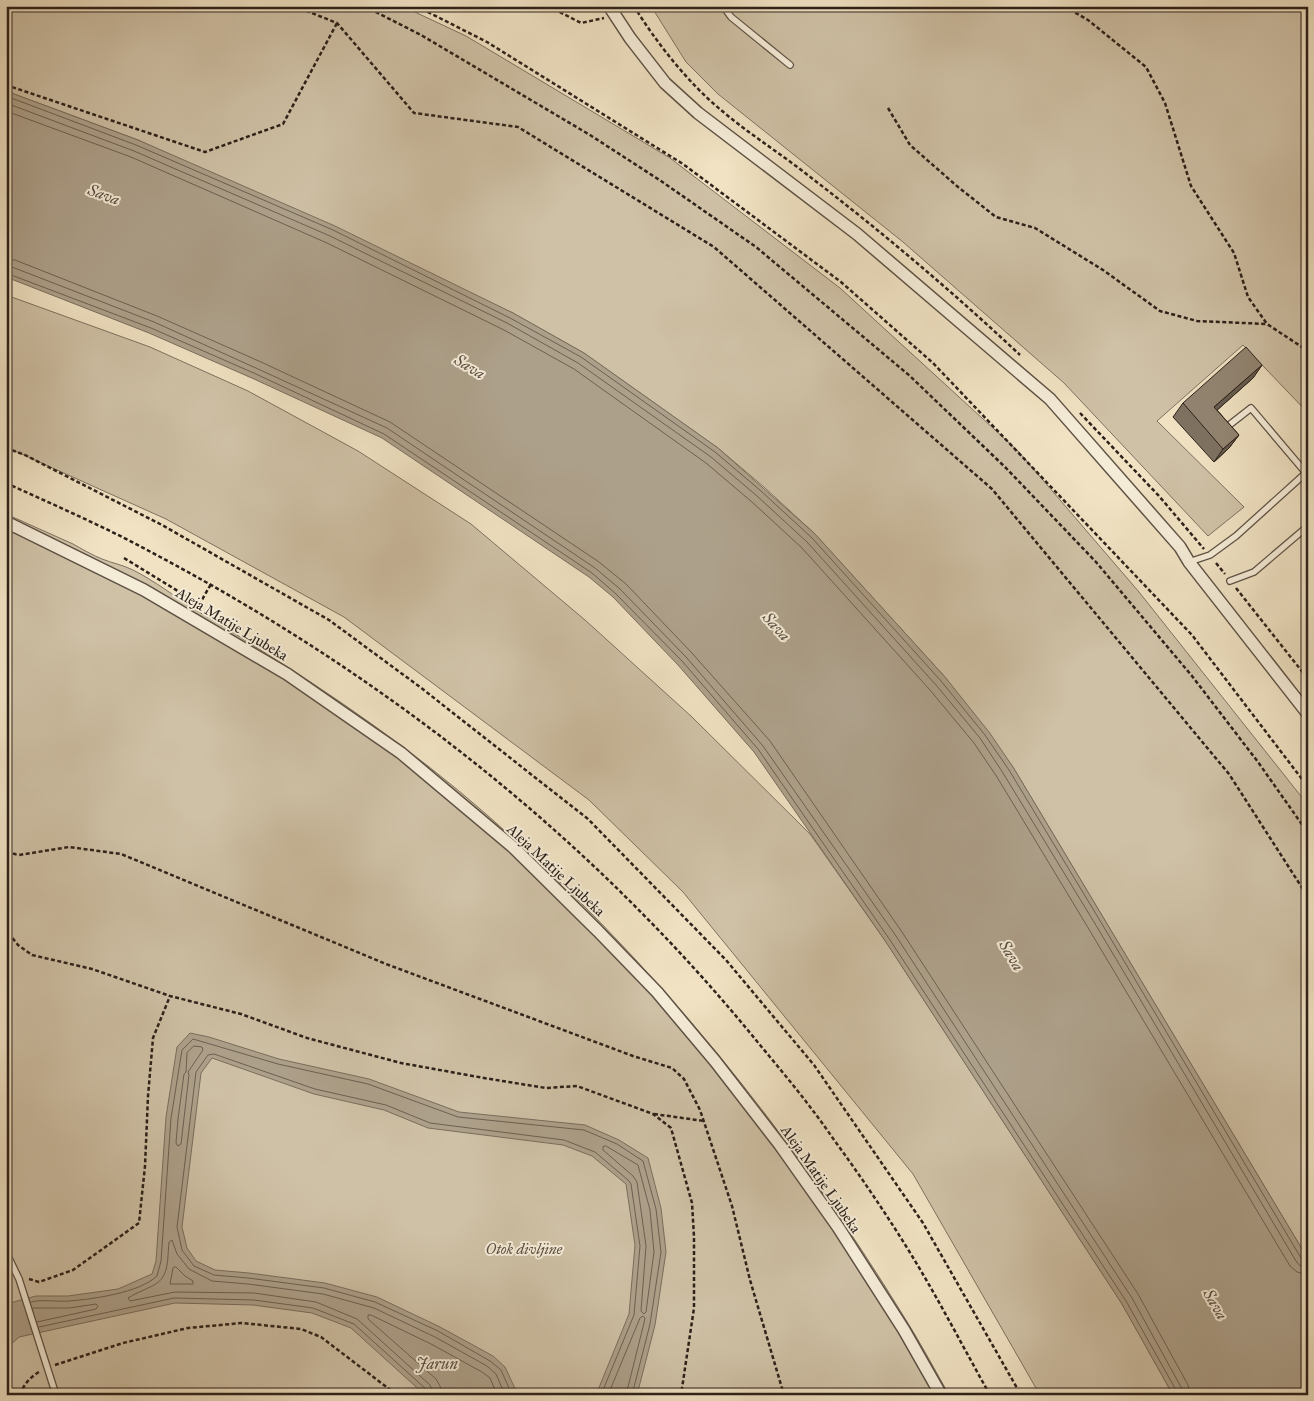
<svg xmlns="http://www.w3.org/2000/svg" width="1314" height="1401" font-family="'IM FELL Great Primer',serif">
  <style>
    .green { fill: #cfc1a6; stroke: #7e7160 }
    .water { fill: #ada08a; stroke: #796d5d }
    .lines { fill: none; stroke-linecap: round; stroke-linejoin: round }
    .shore { stroke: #6c6052; stroke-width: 1 }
    .lane-casing { stroke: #5d5144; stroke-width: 8 }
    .street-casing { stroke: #5d5144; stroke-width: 14 }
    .path { stroke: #2c211a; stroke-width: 2.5; stroke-dasharray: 4 2.5; stroke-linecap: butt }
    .lane { stroke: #f5ecd8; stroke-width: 5.5 }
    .street { stroke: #f5ecd8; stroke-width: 11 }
    .wall { fill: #7e7262; stroke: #2c211a }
    .shaded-wall { fill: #665d50; stroke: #2c211a }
    .building { fill: #928572; stroke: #2c211a }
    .labels { text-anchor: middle; stroke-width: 4; stroke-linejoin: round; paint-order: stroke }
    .street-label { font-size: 15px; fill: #2c211a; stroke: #f5ecd8 }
    .park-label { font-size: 15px; font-style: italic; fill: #5d5144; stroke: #f5ecd8 }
    .water-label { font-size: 16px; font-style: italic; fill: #594d41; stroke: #f5ecd8 }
  </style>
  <rect width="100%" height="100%" fill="#f0e2c3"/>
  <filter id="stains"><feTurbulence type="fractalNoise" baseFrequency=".004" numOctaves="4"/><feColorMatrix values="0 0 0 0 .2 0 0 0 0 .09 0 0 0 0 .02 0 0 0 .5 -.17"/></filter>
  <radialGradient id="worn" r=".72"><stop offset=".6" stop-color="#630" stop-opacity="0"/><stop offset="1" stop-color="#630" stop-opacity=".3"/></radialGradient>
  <g class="green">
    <polygon points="6,6 402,6 466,36 670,158 840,288 1018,451 1139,592 1308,805 1308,1259 1013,767 945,677 815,534 764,487 718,448 584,353 513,313 138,140 6,91"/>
    <polygon points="651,6 1308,6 1308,413 1243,345 1157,421 1244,507 1208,536 1064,383 903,242 718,94 686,62"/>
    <polygon points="6,295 150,347 248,391 358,451 471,524 585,620 692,717 810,834 886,942 1122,1304 1173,1395 1040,1395 913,1174 683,892 589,800 344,617 166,519 6,447"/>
    <path d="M6,514C28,524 51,534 73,544C82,549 92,555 102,559C112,563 123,565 133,570C155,581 174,596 194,609C213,620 232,632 251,644C333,695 413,750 486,814C652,959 791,1132 906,1320C921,1344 935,1370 949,1395H6Z"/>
  </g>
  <g class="water">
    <polygon points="6,91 138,140 335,226 513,313 584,353 718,448 815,534 945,677 989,732 1013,767 1308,1259 1308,1395 1173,1395 1122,1304 886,942 754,752 678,665 613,597 589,577 382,438 254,379 149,333 6,277"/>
    <polygon points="190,1033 209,1037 279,1059 369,1079 459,1112 585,1125 619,1140 648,1158 661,1208 666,1252 655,1325 637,1395 596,1395 629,1314 635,1245 626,1184 592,1156 563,1145 428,1128 384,1110 314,1094 212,1058 201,1073 182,1227 187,1248 196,1261 215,1270 249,1273 325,1283 377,1297 440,1327 493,1356 505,1367 518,1395 425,1395 351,1328 312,1313 253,1305 175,1303 19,1337 6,1349 6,1304 36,1296 68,1296 118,1289 152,1274 156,1261 166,1117 177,1047"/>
  </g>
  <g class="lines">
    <g class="shore">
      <polyline points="6,96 136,145 333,230 510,318 581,357 715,452 761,491 812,538 941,681 985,735 1009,770 1099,919 1301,1258 1308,1261"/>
      <polyline points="6,103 134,151 330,236 507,323 578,363 711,457 757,496 807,542 936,685 980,738 1003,773 1094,922 1296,1261 1300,1266 1308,1267"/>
      <polyline points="6,111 131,157 327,243 504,330 574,369 706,463 752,502 802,548 930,690 974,743 997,777 1087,926 1290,1266 1297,1272 1308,1275"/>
      <polyline points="6,259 15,260 157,316 261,362 390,422 599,562 626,584 691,652 770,741 902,932 1138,1294 1188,1385 1190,1395"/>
      <polyline points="6,267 12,267 154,322 258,369 387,428 595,568 620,589 686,657 763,746 896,936 1132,1298 1181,1387 1183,1395"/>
      <polyline points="6,273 151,328 256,374 384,434 592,573 616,594 682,661 758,749 890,940 1126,1301 1176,1390 1177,1395"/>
      <polygon points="194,1046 202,1047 203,1050 188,1072 189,1075 181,1144 178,1146 176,1143 178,1119 184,1074 186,1072 187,1053"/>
      <polygon points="606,1146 638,1165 650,1210 654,1252 646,1312 644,1314 641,1311 646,1246 637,1182 633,1176 603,1150 603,1147"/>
      <polygon points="176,1267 185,1276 193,1281 193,1284 170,1284 173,1268"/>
      <path d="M31,1302C43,1299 56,1302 69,1301C93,1299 139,1293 157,1276L161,1261L171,1118L182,1050L193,1039L278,1064L368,1084L458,1117L584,1130L617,1144L643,1161L656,1209L661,1252L650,1324L632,1395"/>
      <polyline points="33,1308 69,1308 96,1304 98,1306 96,1309 37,1322"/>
      <polyline points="39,1327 174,1298 254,1300 313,1308 354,1324 426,1389 428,1395"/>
      <path d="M434,1395L430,1385L357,1319L316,1302L254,1293L175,1292L130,1301L128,1298C134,1294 142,1291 150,1287C170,1279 167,1261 169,1242L172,1240L177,1254L189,1269L212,1281L248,1284L323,1294L374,1308L435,1337L487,1366L496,1374L505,1395"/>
      <polyline points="442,1395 440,1386 436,1379 368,1319 368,1315 371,1315 431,1344 482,1372 490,1378 497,1395"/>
      <polyline points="512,1395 501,1370 490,1361 438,1331 375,1302 324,1288 248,1278 214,1275 194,1266 182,1250 177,1227 196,1072 208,1055 214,1054 315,1089 386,1105 430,1123 564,1140 595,1152 628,1180 631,1184 640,1246 634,1315 601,1395"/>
      <polyline points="608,1395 640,1318 643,1316 645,1318 644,1323 626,1395"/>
    </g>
    <defs>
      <g id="lane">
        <polyline points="723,6 731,17 790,65"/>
        <polyline points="1228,426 1251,408 1306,473"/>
        <polyline points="1189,562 1210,555 1236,536 1308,471"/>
        <polyline points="1230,581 1254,572 1308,526"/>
        <polyline points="6,1252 19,1279 56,1395"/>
      </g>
      <g id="street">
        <polyline points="609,6 630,38 665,83 698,113 857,234 1050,399 1180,547 1189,562 1308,714"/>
        <polyline points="6,522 144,590 287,674 401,753 514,848 598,931 657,992 715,1061 780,1145 838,1227 904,1330 941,1395"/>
      </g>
    </defs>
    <use href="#lane" class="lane-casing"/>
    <use href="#street" class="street-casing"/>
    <g class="path">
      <polyline points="294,6 337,23 414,113 518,127 714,247 992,489 1229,774 1308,897"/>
      <polyline points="364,6 421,35 590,135 661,181 756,247 910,376 1006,468 1096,562 1192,676 1258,762 1308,833"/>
      <polyline points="416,6 487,42 683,164 841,282 933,363 1192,635 1308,787"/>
      <polyline points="548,6 581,23 604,18"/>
      <path d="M634,6C655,41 689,84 721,110C749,134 780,153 809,176C882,232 953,292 1020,355"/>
      <polyline points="1064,6 1088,20 1146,67 1165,103 1191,186 1234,253 1248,297 1267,324 1308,351"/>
      <polyline points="6,85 205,152 283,124 337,23"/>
      <polyline points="888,108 910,145 958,187 996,217 1035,228 1103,270 1160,311 1197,321 1267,324"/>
      <polyline points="1080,413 1159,496 1204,549"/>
      <polyline points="6,448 25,455 162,525 329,620 420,687 588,819 726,960 814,1065 923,1223 1021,1395"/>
      <path d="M6,483C54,505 103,526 149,551C384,675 592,838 760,1045C785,1075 810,1105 832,1137C859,1174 885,1212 909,1251C938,1298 963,1347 990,1395"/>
      <polyline points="124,558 199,604"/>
      <polyline points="1216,563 1225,574"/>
      <polyline points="1236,588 1308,679"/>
      <polyline points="199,605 211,584"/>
      <path d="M6,843C8,851 11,854 19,855L69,847L121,854L386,964L633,1056L672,1068L684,1079L700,1110L732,1206L750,1280L784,1395"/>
      <polyline points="6,857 12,853"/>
      <polyline points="6,920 10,935 18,945 32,955 92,969 170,996 241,1014 307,1038 401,1063 484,1078 546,1088 577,1086 653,1114 671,1128 692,1203 694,1237 694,1308 681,1395"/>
      <polyline points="654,1114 704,1121"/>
      <polyline points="29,1279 39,1282 73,1270 139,1223 145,1166 148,1096 153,1038 170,996"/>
      <polyline points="55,1365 123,1343 188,1328 242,1323 301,1329 321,1337 397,1395"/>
      <path d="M21,1395C22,1385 31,1377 39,1372"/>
    </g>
    <use href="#lane" class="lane"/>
    <use href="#street" class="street"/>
  </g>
  <polygon class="wall" points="1262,365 1253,378 1217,410 1239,435 1229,448 1214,462 1173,417 1183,403"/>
  <g class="shaded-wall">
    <polygon points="1262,365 1253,378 1205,421 1214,407"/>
    <polygon points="1239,435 1229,448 1214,462 1223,449"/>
  </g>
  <polygon class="building" points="1246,347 1262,365 1214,407 1239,435 1223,449 1183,403"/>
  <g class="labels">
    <g class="street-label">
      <text transform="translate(232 624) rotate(31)" y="5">Aleja Matije Ljubeka</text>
      <text transform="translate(556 870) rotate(43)" y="5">Aleja Matije Ljubeka</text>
      <text transform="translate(821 1179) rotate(55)" y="5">Aleja Matije Ljubeka</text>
    </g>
    <g class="park-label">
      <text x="524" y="1254">Otok divljine</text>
    </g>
    <g class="water-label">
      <text transform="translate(104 194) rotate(20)" y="6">Sava</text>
      <text transform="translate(470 366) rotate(31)" y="6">Sava</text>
      <text transform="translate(777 626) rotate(48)" y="6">Sava</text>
      <text transform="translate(1012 955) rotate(59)" y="6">Sava</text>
      <text transform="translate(1216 1304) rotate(60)" y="6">Sava</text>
      <text x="437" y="1369">Jarun</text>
    </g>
  </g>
  <rect width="1314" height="1401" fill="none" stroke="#f0e2c3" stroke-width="25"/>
  <rect x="8" y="8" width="1299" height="1386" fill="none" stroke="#2c211a" stroke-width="2.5"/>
  <rect x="12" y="12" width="1289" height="1376" fill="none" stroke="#2c211a"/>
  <rect width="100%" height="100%" filter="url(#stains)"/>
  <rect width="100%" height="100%" fill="url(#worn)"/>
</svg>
